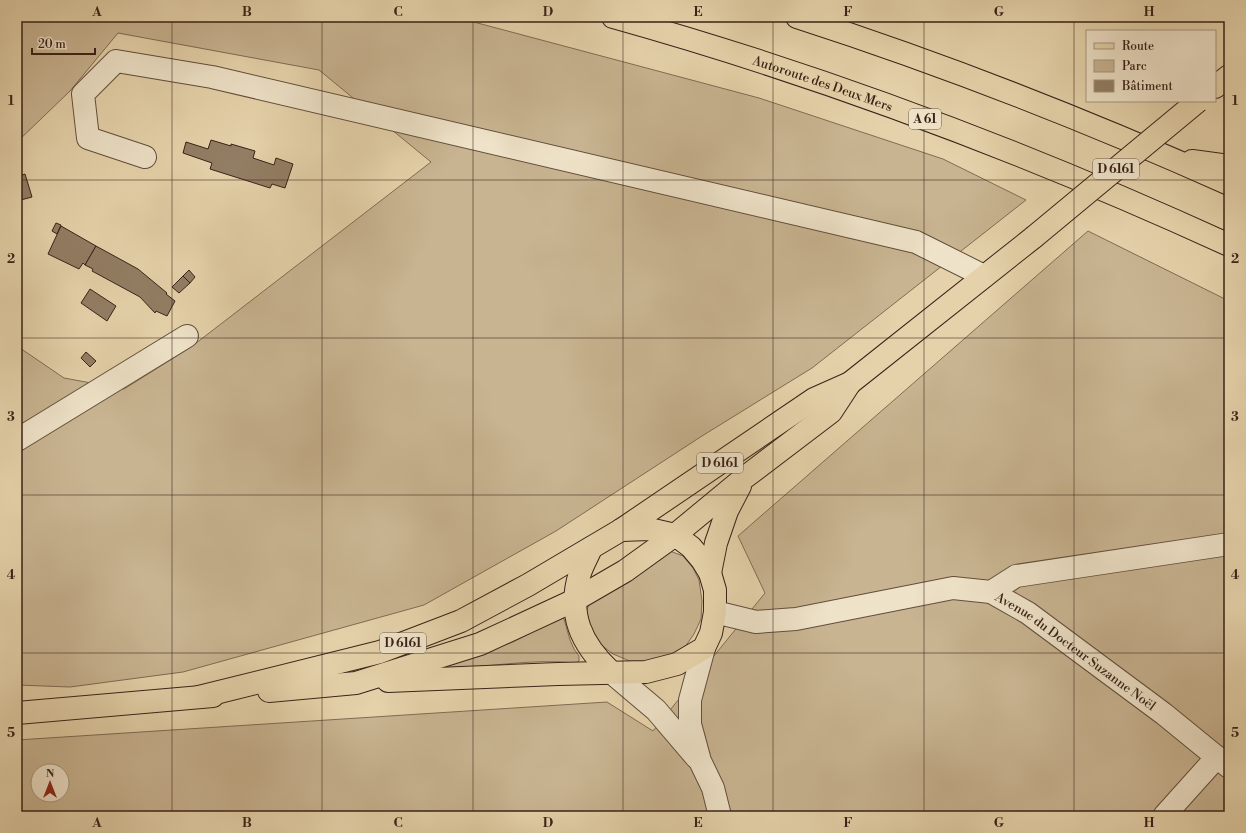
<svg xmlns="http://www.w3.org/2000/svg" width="1246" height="833" font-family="'Libre Bodoni',serif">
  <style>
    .green { fill: #c8b491; stroke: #806b54; fill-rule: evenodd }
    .building { fill: #927e64; stroke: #382218 }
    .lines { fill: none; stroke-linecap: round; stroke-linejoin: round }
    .minor-casing { stroke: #634e3c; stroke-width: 24 }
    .major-casing { stroke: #382218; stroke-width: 24 }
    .highway-casing { stroke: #382218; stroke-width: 24 }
    .minor { stroke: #eee2c8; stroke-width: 22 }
    .major { stroke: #e5d2aa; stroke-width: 22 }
    .highway { stroke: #e5d2aa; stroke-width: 22 }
    .major-bridge-casing { stroke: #382218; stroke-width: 24; stroke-linecap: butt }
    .major-bridge { stroke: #e5d2aa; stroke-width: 22 }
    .grid { fill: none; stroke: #382218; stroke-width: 1; stroke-opacity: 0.55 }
    .labels { text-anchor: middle; stroke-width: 3; stroke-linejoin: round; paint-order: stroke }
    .shield { fill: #eee2c8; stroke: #6f5c4d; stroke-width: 1 }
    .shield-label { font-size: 12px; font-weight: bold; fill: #382218 }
    .street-label { font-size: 13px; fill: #382218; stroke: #eee2c8 }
    .neatline { fill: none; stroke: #382218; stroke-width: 1.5 }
    .grid-label { font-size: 13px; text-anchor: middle; font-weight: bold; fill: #382218 }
  </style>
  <rect width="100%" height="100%" fill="#e5d2aa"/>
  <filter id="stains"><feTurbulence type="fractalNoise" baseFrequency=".005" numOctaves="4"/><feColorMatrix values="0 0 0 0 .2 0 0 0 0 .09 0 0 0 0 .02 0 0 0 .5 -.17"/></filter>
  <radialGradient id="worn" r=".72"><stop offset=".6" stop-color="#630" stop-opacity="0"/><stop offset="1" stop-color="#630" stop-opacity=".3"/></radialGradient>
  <g class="green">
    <polygon points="17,17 455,17 759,98 943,159 1026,200 812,368 702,436 556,531 424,605 183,672 70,687 17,685 17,346 64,378 124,389 191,347 431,162 319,70 118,33 70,91 17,142"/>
    <path d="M1088,231L1229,301V816H17V740L607,702L653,731L765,593L738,536ZM38,771H62V795H38Z"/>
    <path d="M670,551L683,556L693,568L699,580L702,601L701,619L694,634L685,647L668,657L651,663L632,662L613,654L596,641L585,616L589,604C618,588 644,571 670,551Z"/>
    <path d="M562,617L564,619L570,640L574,649L579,656V661L576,663C531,658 485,668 439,669L513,642Z"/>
  </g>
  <g class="building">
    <polygon points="211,140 231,146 231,144 255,151 253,158 274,165 276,158 293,164 285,188 272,184 270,188 210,169 212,163 183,153 186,142 208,149"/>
    <polygon points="25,174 32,197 17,201 17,177"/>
    <polygon points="56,223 61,225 57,234 52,231"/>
    <polygon points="61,226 96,246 85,265 83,263 79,269 48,254"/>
    <polygon points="96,246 138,269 167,293 166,294 175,301 167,316 156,311 155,313 140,297 92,271 93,269 85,265"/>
    <polygon points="189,270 195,277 190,283 183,276"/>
    <polygon points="183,276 190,283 179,293 172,287"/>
    <polygon points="90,289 116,306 107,321 81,303"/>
    <polygon points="86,352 96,361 90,367 81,358"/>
  </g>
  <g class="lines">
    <defs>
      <g id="minor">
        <polyline points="145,157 88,138 83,94 116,61 212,77 916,242 984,276"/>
        <polyline points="17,440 187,336"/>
        <polyline points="991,592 1016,576 1229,544"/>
        <path id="s1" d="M715,612L756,622L796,619L953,588L991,592L1028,613L1164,714L1229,767"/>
        <polyline points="704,648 690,700 690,724 700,761 713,788 720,816"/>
        <polyline points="611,672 656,710 696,757"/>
        <polyline points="1164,816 1217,757"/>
      </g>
      <g id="major">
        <polyline points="1215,87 1229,76"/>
        <path d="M591,548C588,556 583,564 580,573C567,614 581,644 611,672"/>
        <polyline points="710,573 716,543 727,511 740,486"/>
        <polyline points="388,681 558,674 646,672 677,664 704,648 711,633 715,612 715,590 710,573 702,560 691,547 675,535 649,529 621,530"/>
        <polyline points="269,691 356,683 480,644 575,600 625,571 675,535 744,478 831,412 850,383"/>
        <polyline points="199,697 380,652 461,621 528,585 621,530 814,399 850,383 1034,237"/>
        <polyline points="17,713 213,696"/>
      </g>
      <g id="highway">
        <path id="s2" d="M613,17C824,76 1030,154 1229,245"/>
        <path d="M797,17C943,64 1088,121 1229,184"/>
        <polyline points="1192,161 1229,166"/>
      </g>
    </defs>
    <use href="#minor" class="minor-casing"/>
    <use href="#major" class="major-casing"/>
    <use href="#highway" class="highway-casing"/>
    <use href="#minor" class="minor"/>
    <use href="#major" class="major"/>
    <use href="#highway" class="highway"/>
    <defs>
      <polyline id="major-bridge" points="1034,237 1198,101"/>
    </defs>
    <use href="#major-bridge" class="major-bridge-casing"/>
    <use href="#major-bridge" class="major-bridge"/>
  </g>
  <path class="grid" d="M172,17V816M322,17V816M473,17V816M623,17V816M773,17V816M924,17V816M1074,17V816M17,180H1229M17,338H1229M17,495H1229M17,653H1229"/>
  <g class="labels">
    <g class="shield">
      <rect x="909" y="109" width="32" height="20" rx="3"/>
      <rect x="1093" y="159" width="46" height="20" rx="3"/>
      <rect x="697" y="453" width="46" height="20" rx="3"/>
      <rect x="380" y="633" width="46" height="20" rx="3"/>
    </g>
    <g class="shield-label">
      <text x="925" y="123">A 61</text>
      <text x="1116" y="173">D 6161</text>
      <text x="720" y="467">D 6161</text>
      <text x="403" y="647">D 6161</text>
    </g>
    <g class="street-label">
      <text dy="5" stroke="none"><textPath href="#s2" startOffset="220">Autoroute des Deux Mers</textPath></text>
      <text dy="5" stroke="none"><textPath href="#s1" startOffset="384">Avenue du Docteur Suzanne Noël</textPath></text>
    </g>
  </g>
  <rect width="1246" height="833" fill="none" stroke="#e5d2aa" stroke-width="44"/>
  <rect x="1086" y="30" width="130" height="72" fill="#eee2c8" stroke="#a59582"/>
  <rect x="1094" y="43" width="20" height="6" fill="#e5d2aa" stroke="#a59582"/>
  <text x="1122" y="50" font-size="12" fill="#382218">Route</text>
  <rect x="1094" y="60" width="20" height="12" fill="#c8b491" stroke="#a59582"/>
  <text x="1122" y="70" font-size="12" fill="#382218">Parc</text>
  <rect x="1094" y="80" width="20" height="12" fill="#927e64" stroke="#a59582"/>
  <text x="1122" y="90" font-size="12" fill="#382218">Bâtiment</text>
  <g transform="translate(50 783)"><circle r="19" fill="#eee2c8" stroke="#a59582"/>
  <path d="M0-3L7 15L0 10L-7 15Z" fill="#8f2418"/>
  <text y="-6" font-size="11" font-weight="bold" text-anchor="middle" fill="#382218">N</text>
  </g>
  <path d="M32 48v6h63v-6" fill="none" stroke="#382218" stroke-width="2"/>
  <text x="38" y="48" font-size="12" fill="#382218" stroke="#eee2c8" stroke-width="3" paint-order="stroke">20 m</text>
  <rect x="22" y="22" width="1202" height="789" class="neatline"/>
  <g class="grid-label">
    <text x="97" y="16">A</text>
    <text x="247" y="16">B</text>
    <text x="398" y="16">C</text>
    <text x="548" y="16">D</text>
    <text x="698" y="16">E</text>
    <text x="848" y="16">F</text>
    <text x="999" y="16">G</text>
    <text x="1149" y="16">H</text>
    <text x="11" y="105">1</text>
    <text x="1235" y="105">1</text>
    <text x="11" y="263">2</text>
    <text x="1235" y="263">2</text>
    <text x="11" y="421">3</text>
    <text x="1235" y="421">3</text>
    <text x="11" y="579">4</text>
    <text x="1235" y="579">4</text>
    <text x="11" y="737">5</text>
    <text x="1235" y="737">5</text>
    <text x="97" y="827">A</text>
    <text x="247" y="827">B</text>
    <text x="398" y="827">C</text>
    <text x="548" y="827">D</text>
    <text x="698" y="827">E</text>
    <text x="848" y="827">F</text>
    <text x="999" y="827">G</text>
    <text x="1149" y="827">H</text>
  </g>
  <rect width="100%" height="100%" filter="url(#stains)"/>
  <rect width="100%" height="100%" fill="url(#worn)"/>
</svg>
